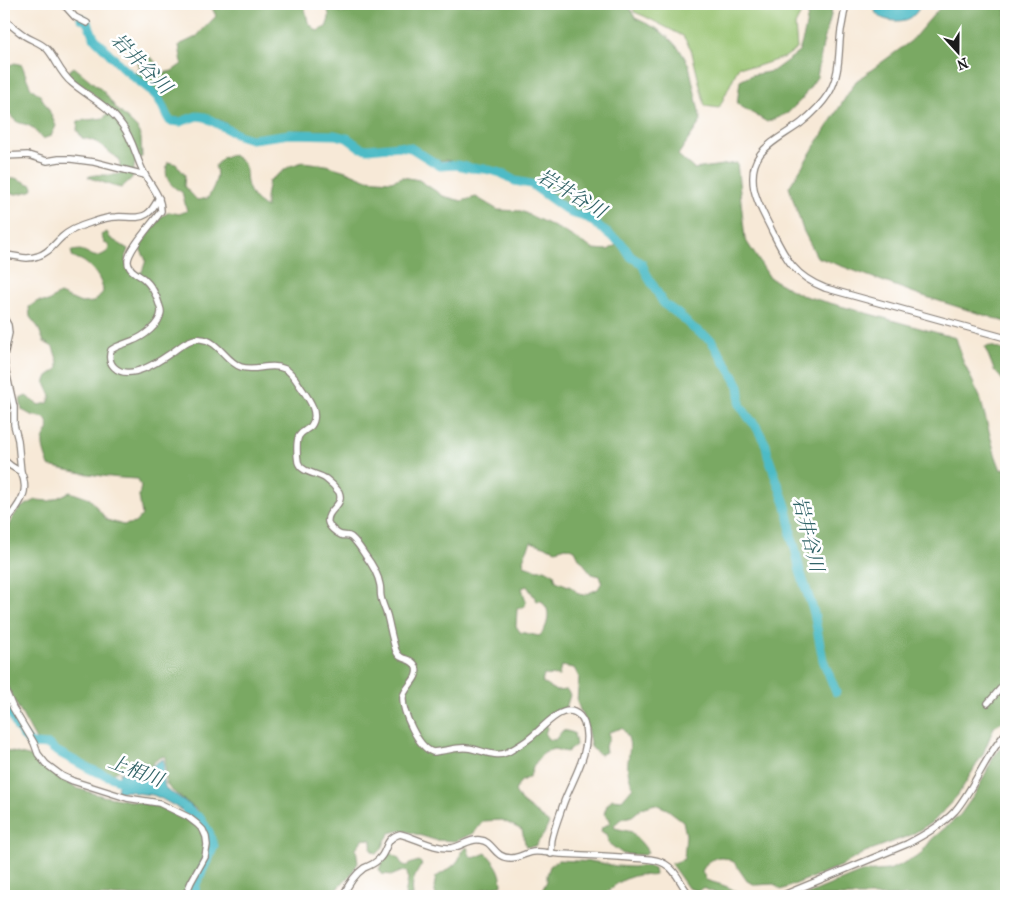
<svg xmlns="http://www.w3.org/2000/svg" width="1010" height="900" font-family="'IM FELL French Canon','Noto Serif JP',serif">
  <style>
    .green { fill: #98c371; stroke: #5a7046 }
    .forest { fill: #7aa963; stroke: #4b6240; fill-rule: evenodd }
    .water { fill: #4dbbc6; stroke: #346c71 }
    .lines { fill: none; stroke-linecap: round; stroke-linejoin: round }
    .river { stroke: #4dbbc6; stroke-width: 9 }
    .minor-casing { stroke: #8a827a; stroke-width: 8 }
    .minor { stroke: #fff; stroke-width: 5.5 }
    .labels { text-anchor: middle; stroke-width: 5; stroke-linejoin: round; paint-order: stroke }
    .water-label { font-size: 19px; font-style: italic; fill: #326468; stroke: #fff }
  </style>
  <rect width="100%" height="100%" fill="#fff"/>
  <filter id="ink" filterUnits="userSpaceOnUse"><feTurbulence type="fractalNoise" baseFrequency=".02" numOctaves="2"/><feDisplacementMap in="SourceGraphic" scale="10" xChannelSelector="R" yChannelSelector="G"/><feConvolveMatrix kernelMatrix="1 2 1 2 8 2 1 2 1" color-interpolation-filters="sRGB"/></filter>
  <filter id="wash" filterUnits="userSpaceOnUse"><feTurbulence type="fractalNoise" baseFrequency=".0096" numOctaves="4" result="noise"/><feDisplacementMap in="SourceGraphic" scale="20" xChannelSelector="R" yChannelSelector="G"/><feGaussianBlur stdDeviation="1.12" result="paint"/><feColorMatrix in="noise" values="0 0 0 0 0 0 0 0 0 0 0 0 0 0 0 0 0 1.4 0 .05"/><feComposite in="paint" operator="in"/></filter>
  <g filter="url(#wash)">
    <rect width="100%" height="100%" fill="#f7e9d7"/>
    <polygon class="green" points="633,4 806,4 795,25 797,49 785,57 755,67 739,66 719,108 705,106 691,49 683,36 644,16 634,12"/>
    <g class="forest">
      <path d="M210,4H304L308,22L317,31L326,27C330,17 331,14 324,4H332L337,10L343,13L348,11L354,4H628L635,18L656,28L670,39L680,50L689,65L701,121L678,155L694,169L737,163L745,239L770,278L801,295L956,338L963,361L980,397L995,454L1001,470L1006,468V720L994,727L983,754L958,795L934,821L911,835L865,852L843,865L781,890L774,884L756,885L747,881L734,862L724,858H715L707,863L702,871L706,880C717,884 733,886 740,896H716L715,893L703,888L698,891L688,888L671,864L684,859L686,835L683,821L667,809L655,804L642,808L632,816L621,819L614,825L615,828L632,832C637,839 644,844 648,852L645,855L623,854L608,843L607,835L601,831L602,827L609,824L610,819L604,814L607,805L612,799L622,800L633,787C631,782 629,776 628,771C626,754 636,744 622,728L609,732V740L605,746L606,752L600,755L591,747L586,723L580,710L577,701L579,677L574,668L561,666L559,676L544,675L542,682L556,691L567,690L570,695L566,708L553,714L545,720L547,728L545,734L548,739L555,740L563,730L574,733L576,745L567,752L554,749L544,752L534,765L530,776L520,782L515,791L521,801L549,823L544,834L535,846L526,847L522,830L502,820L483,821L474,833L456,841L435,840L402,830L390,833L385,841L382,849L377,854L371,850L372,840L363,839L356,848L358,863L350,876L339,886L335,896H4V750L32,757L42,763L57,777L79,789L103,796L158,806L182,816L194,824L201,817L196,809L170,789L166,783L165,756C153,759 154,765 145,770C137,774 128,771 120,769L113,774C83,768 66,748 36,740L9,691L4,678V535L13,517L20,508L36,500L50,501L70,492L90,499L107,520L123,525L135,523L142,515L139,496L141,486L138,479C109,478 78,473 49,466C47,459 42,449 43,441C45,431 53,431 45,418L31,415L22,410L20,399L26,396L39,405L48,403L51,396L45,383L48,376L58,369V362L53,347L44,342L38,327L30,317L29,307L38,301L49,302L54,297L60,294L81,303L94,302L103,292C103,280 91,265 81,260C78,259 75,258 73,258L71,251C73,251 79,250 80,250C93,253 93,262 108,251L109,246L104,242L101,235L107,232L110,238L128,249C123,262 125,265 135,274L142,272L146,260L139,247L162,216L170,212L179,214L187,211L182,192C169,186 163,176 168,162L176,164L185,175L184,186L197,200L208,198C213,188 220,177 215,166L222,158L232,155C253,164 242,176 250,191C253,199 259,203 266,208V197L269,181L290,166L303,162L326,165L346,171L365,179L391,181L403,177L419,180L443,196L462,201L476,197L498,210L521,211L563,231L593,249L608,250L616,245L613,237L590,216L573,210L558,202L536,185L525,180L513,176L498,169L467,165L446,160L439,161L411,145L396,144L372,147L362,146L345,135L321,131L296,130L268,135L253,136L241,133L220,120L199,113L184,118H171L165,112L160,96L136,74L140,67L136,59L143,55L152,58L163,73L172,71L182,64L179,45L196,37L216,16ZM531,542L547,547L556,550L566,547L575,550L579,558L592,574L600,576L602,582L598,589L584,595L579,594L571,587L556,581L554,574L545,569L538,570L524,565L523,559ZM527,586L537,601H542C543,604 546,606 547,609C550,617 546,631 539,636L520,632L516,626L517,609L525,606L526,602L522,588Z"/>
      <polygon points="810,4 833,4 830,19 823,44 817,77 801,100 788,113 767,122 737,104 740,81 752,75 773,71 799,52 804,35"/>
      <polygon points="943,4 1006,4 1006,322 920,295 817,257 803,230 789,187 856,81 911,41"/>
      <path d="M15,63L22,65L27,79L31,88L40,95L49,110L56,126L51,136L42,139C39,136 37,132 34,129C23,120 17,128 8,111L4,110V67Z"/>
      <path d="M74,67L103,91L116,108L137,128L141,138L142,157L135,163L132,178L121,188L113,186L88,177C99,172 111,178 121,173L119,159C103,149 102,141 82,138L77,130L78,121L104,118L107,114L106,106L87,89L71,79L68,74L70,70Z"/>
      <polygon points="15,178 32,185 33,188 31,191 17,194 8,193 4,194 4,184 7,180"/>
      <polygon points="991,346 1006,351 1006,384 994,370 985,347"/>
      <polygon points="1006,743 1006,896 803,896 861,872 889,870 919,856 932,839 960,815 977,791 994,756"/>
      <path d="M467,847L470,856L474,858L486,853C496,864 501,870 502,885L482,889L478,894V896H436L434,887L436,877C446,870 460,865 461,852Z"/>
      <path d="M391,853L398,858L402,864L406,866L412,863L419,861L422,864C414,877 411,882 413,896H405L408,879L407,872L403,871L393,875L382,874L379,869L386,856Z"/>
      <path d="M558,860L596,862L616,866L633,867L647,865L654,868L655,875C649,877 645,874 639,875C625,877 612,886 603,896H536L541,892L547,881V875L550,866Z"/>
    </g>
    <g class="water">
      <path d="M878,4H921C919,9 914,17 908,19C899,23 878,21 875,11Z"/>
      <path d="M163,759C166,768 160,781 167,790C169,792 174,794 177,796C184,801 193,806 198,814L194,817L160,798L153,795L135,793L131,791L117,792L120,772L139,776C148,771 154,763 163,759Z"/>
    </g>
    <g class="lines">
      <g class="river">
        <path d="M81,18C92,22 89,34 98,42C109,52 118,65 130,74C139,82 150,88 157,97C163,104 164,113 170,121L180,122L197,116L205,117L238,135L251,139L260,138L290,134L335,135L347,138L361,148L368,149L399,146L411,148L440,166L457,165L471,168L485,169L501,173L515,181L531,184L571,213L588,218L623,245L630,256L642,264L647,275L664,304L678,314L693,328L711,340L734,377L739,386L740,394V405L749,418L756,426L766,445L768,456L786,506L790,522L791,536L795,548L800,571L814,613L823,660L836,692"/>
        <polyline points="4,697 18,729 28,741 32,744 49,745 56,751 92,770 129,784"/>
        <polyline points="186,810 200,818 209,832 214,846 210,855 196,884 194,896"/>
      </g>
    </g>
  </g>
  <g filter="url(#ink)">
    <g class="lines">
      <defs>
        <g id="minor">
          <polyline points="60,4 66,7 75,17 87,23"/>
          <path d="M846,4C844,12 843,21 841,30C838,52 841,72 829,93C822,104 811,115 801,123C775,142 747,150 754,189C757,204 766,218 772,231C786,259 794,276 825,288L1006,338"/>
          <path d="M4,20C11,25 18,31 25,36C33,41 42,43 48,50C57,61 60,73 72,83C89,97 109,106 122,125C133,139 136,158 144,173C151,186 161,195 161,211C154,222 127,250 128,262C128,270 137,274 143,278C152,286 156,293 159,304C160,307 161,309 161,312C160,325 143,337 132,341C125,344 118,345 111,350C109,356 109,362 114,367C128,381 155,364 168,355C178,349 189,337 201,339C218,340 226,362 241,367C255,372 270,362 285,369C293,373 297,382 302,389C309,399 320,414 311,426C307,430 302,431 299,436C296,441 297,456 298,462C301,473 318,473 326,479C330,482 336,488 339,492C345,506 326,509 328,522C329,527 336,533 341,535C345,536 348,535 351,537C357,542 361,549 365,555C372,564 378,574 380,585C381,589 380,593 381,597C382,603 385,609 387,615C390,627 392,639 396,651C397,653 399,656 401,657C406,660 414,660 416,667C420,679 405,686 403,697C402,711 418,748 433,752C436,752 438,751 441,751C449,750 459,747 467,748C481,749 494,759 508,752C515,748 524,743 530,738C541,730 559,706 574,712C579,714 582,718 584,723C593,749 573,778 564,802C560,814 555,826 552,839C551,843 552,849 551,854"/>
          <polyline points="4,156 28,155 47,161 59,159 71,159 94,162 145,175"/>
          <path d="M4,255C18,255 24,261 38,256C49,253 54,244 62,237C70,230 80,226 90,223C99,220 107,217 116,217C126,216 138,220 147,214C153,210 155,204 159,198"/>
          <path d="M4,318L8,325L9,333L4,356L5,367L14,407V425L18,440L21,472C32,495 15,508 4,525"/>
          <polyline points="4,460 11,466 21,472"/>
          <polyline points="4,687 13,708 34,743 38,754 46,764 62,776 73,781 127,798 159,803 188,817 197,824 203,830 206,837 207,845 205,857 191,882 185,896"/>
          <polyline points="988,703 1006,682"/>
          <path d="M343,896C348,885 354,875 364,868C369,866 374,864 378,860C389,851 383,839 400,834C417,838 433,849 451,848C461,847 470,838 480,840C494,841 493,858 511,858C519,858 525,853 533,852C542,851 551,854 560,854C584,855 608,856 632,858C643,859 656,858 665,864C678,871 681,887 691,896"/>
          <path d="M781,896L907,844C924,835 942,825 955,811C975,787 985,756 1006,733"/>
        </g>
      </defs>
      <use href="#minor" class="minor-casing"/>
      <use href="#minor" class="minor"/>
    </g>
  </g>
  <g class="labels">
    <g class="water-label">
      <text transform="translate(142 63) rotate(45)" y="7">岩井谷川</text>
      <text transform="translate(572 193) rotate(31)" y="7">岩井谷川</text>
      <text transform="translate(809 534) rotate(76)" y="7">岩井谷川</text>
      <text transform="translate(136 770) rotate(21)" y="7">上相川</text>
    </g>
  </g>
  <rect width="1010" height="900" fill="none" stroke="#fff" stroke-width="20"/>
  <g transform="translate(958 52) rotate(159)" stroke="#ffffff" stroke-width="4" paint-order="stroke">
  <path d="M0-4L9 19L0 12L-9 19Z" fill="#1c1c1c"/>
  <text y="-8" font-size="14" font-weight="bold" text-anchor="middle" fill="#1c1c1c">N</text>
  </g>
</svg>
